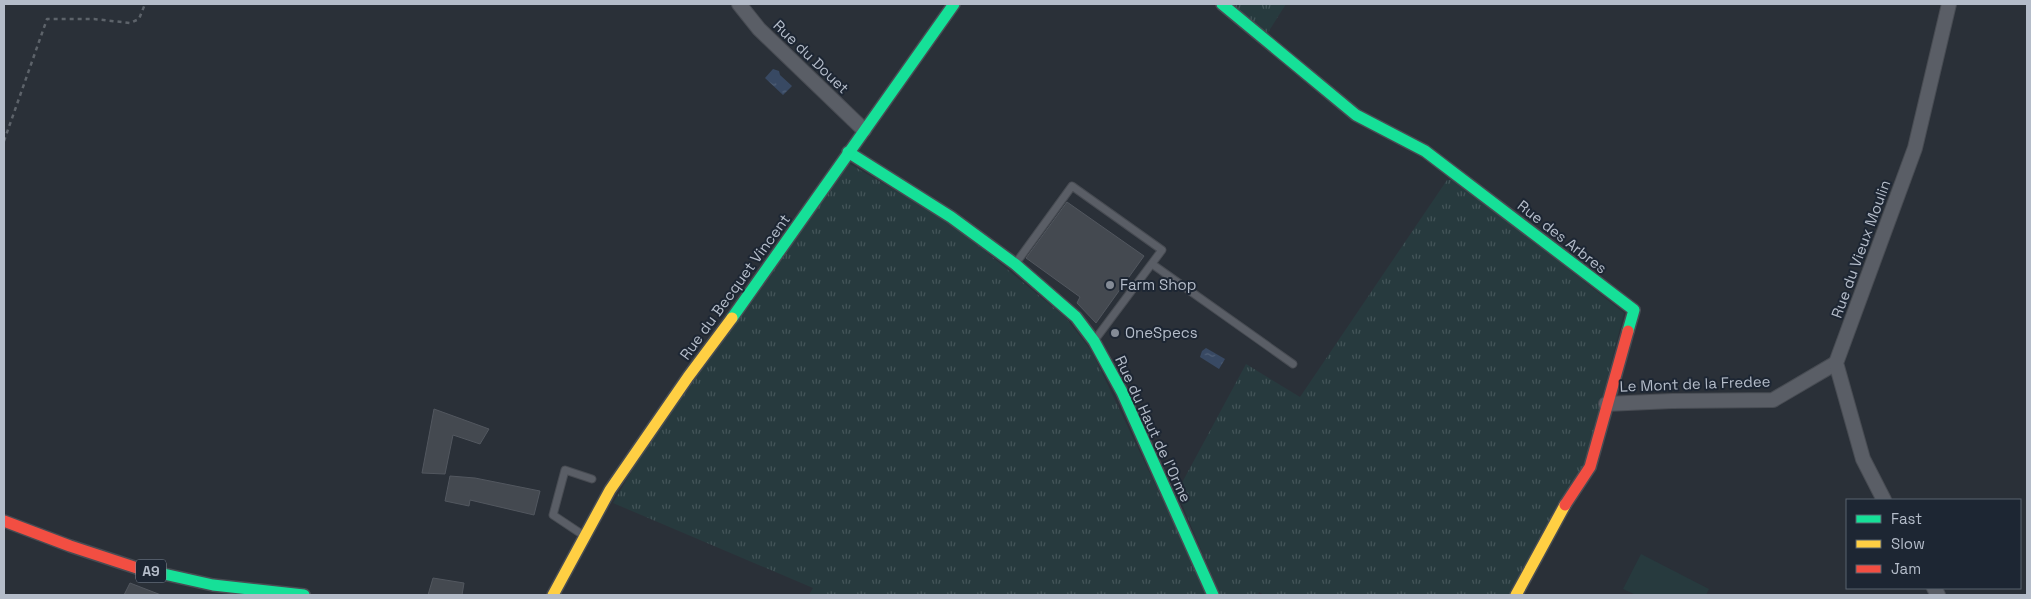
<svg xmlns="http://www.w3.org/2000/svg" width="2031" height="599" font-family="'Space Grotesk',sans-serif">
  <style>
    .grass { fill: url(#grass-tufts) }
    .garden { fill: #273a3e }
    .water { fill: url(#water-ripples) }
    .building { fill: #444950; stroke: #52575f }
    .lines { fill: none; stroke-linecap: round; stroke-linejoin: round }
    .lane-casing { stroke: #484c53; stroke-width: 9 }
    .street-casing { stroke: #484c53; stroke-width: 16 }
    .fast-casing { stroke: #484c53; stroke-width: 14 }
    .slow-casing { stroke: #484c53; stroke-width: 14 }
    .jam-casing { stroke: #484c53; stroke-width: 14 }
    .path { stroke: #5d636a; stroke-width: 2.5; stroke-dasharray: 4 4; stroke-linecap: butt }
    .lane { stroke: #5a5e66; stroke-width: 7 }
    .street { stroke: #5a5e66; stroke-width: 14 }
    .fast { stroke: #16e098; stroke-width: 11 }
    .slow { stroke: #ffcf43; stroke-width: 11 }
    .jam { stroke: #f24e42; stroke-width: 11 }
    .poi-dot { fill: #848b96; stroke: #1d2633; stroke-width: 2 }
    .labels { text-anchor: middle; stroke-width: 4; stroke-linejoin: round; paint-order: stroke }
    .shield { fill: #1d2633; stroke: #878f9c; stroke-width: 1 }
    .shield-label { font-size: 14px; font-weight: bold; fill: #b4bcc9 }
    .street-label { font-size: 15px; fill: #b4bcc9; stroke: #1d2633 }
    .poi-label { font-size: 15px; fill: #b4bcc9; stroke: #1d2633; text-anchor: start }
  </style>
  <defs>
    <pattern id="grass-tufts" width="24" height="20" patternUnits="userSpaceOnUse" patternTransform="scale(1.25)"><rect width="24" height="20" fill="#273a3e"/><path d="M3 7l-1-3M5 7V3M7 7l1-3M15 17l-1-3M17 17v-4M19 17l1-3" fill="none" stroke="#445559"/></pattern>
    <pattern id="water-ripples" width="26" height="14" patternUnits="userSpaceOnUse" patternTransform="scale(1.25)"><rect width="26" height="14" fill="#384963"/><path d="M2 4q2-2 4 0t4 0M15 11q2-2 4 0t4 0" fill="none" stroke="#526178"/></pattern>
  </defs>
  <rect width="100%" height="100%" fill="#2a3038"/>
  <g class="grass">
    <polygon points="1231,4 1286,4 1267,34"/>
    <polygon points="848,163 951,223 1066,318 1092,352 1208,595 809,595 813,588 613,503 643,452"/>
    <polygon points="1447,180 1455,180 1624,313 1585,464 1511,595 1264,595 1259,592 1258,595 1220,595 1177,492 1246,364 1300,397"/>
  </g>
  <polygon class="garden" points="1641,554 1709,589 1706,595 1636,595 1623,589"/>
  <g class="water">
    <polygon points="773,69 779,71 780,75 792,86 783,95 765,78"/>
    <polygon points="1206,348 1225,359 1219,369 1200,357 1202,351"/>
  </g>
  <g class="building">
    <polygon points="1067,202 1144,256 1096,323 1077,303 1080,297 1026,258"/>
    <polygon points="434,409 489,429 480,444 453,435 445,474 422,473"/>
    <polygon points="450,476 475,478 540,491 534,515 470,500 469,506 445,501"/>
    <polygon points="433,578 464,583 462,595 428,595"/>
    <polygon points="130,583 161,595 124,595"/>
  </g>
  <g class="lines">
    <defs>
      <g id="lane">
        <polyline points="1016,263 1072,186 1162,250 1094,341"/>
        <polyline points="1152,264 1293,364"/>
        <polyline points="583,535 553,515 565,470 592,479"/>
      </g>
      <g id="street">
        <polyline points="739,4 759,29 864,130"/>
        <polyline points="1606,404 1672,401 1773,400 1836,363"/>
        <polyline points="1884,500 1863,459 1836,363 1915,148 1949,4"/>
        <polyline points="1934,588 1938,595"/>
      </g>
      <g id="fast">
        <polyline points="1222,4 1356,115 1425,151 1634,310 1628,331"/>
        <polyline points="848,152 951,217 1015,264 1076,317 1094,341 1122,392 1213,595"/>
        <polyline points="732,318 954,4"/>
        <polyline points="137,568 213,585 304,595"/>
      </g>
      <g id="slow">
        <polyline points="553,595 610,490 688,377 732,318"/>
        <polyline points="1516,595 1565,505"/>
      </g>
      <g id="jam">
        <polyline points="1565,505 1590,467 1628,331"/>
        <polyline points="4,521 70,546 137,568"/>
      </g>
    </defs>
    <use href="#lane" class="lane-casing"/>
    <use href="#street" class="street-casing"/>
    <use href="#fast" class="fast-casing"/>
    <use href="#slow" class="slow-casing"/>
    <use href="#jam" class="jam-casing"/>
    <polyline class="path" points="4,141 47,19 94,19 130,23 139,19 145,4"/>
    <use href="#lane" class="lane"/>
    <use href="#street" class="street"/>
    <use href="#fast" class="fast"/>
    <use href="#slow" class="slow"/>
    <use href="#jam" class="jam"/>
  </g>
  <g class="poi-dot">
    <circle cx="1110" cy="285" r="5"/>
    <circle cx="1115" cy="333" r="5"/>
  </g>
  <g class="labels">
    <rect class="shield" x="136" y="559.5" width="30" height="23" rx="4"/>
    <g class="shield-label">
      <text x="151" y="576">A9</text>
    </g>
    <g class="street-label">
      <text transform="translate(811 57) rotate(44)" y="5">Rue du Douet</text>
      <text transform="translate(1562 237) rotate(38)" y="5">Rue des Arbres</text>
      <text transform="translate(1861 249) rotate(-70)" y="5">Rue du Vieux Moulin</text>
      <text transform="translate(735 287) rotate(-54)" y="5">Rue du Becquet Vincent</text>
      <text transform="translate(1695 384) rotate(-2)" y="5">Le Mont de la Fredee</text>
      <text transform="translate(1153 429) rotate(65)" y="5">Rue du Haut de l'Orme</text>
    </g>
    <g class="poi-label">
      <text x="1120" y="290">Farm Shop</text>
      <text x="1125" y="338">OneSpecs</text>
    </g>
  </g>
  <rect width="2031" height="599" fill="none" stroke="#b4bcc9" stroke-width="10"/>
  <rect x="1846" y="499" width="175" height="90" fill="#1d2633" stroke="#59626f"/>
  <rect x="1856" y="515" width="25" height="8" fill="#16e098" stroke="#59626f"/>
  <text x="1891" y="524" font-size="15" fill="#b4bcc9">Fast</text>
  <rect x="1856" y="540" width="25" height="8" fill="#ffcf43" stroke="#59626f"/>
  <text x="1891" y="549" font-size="15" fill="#b4bcc9">Slow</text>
  <rect x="1856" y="565" width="25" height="8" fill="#f24e42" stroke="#59626f"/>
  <text x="1891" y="574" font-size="15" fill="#b4bcc9">Jam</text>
</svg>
